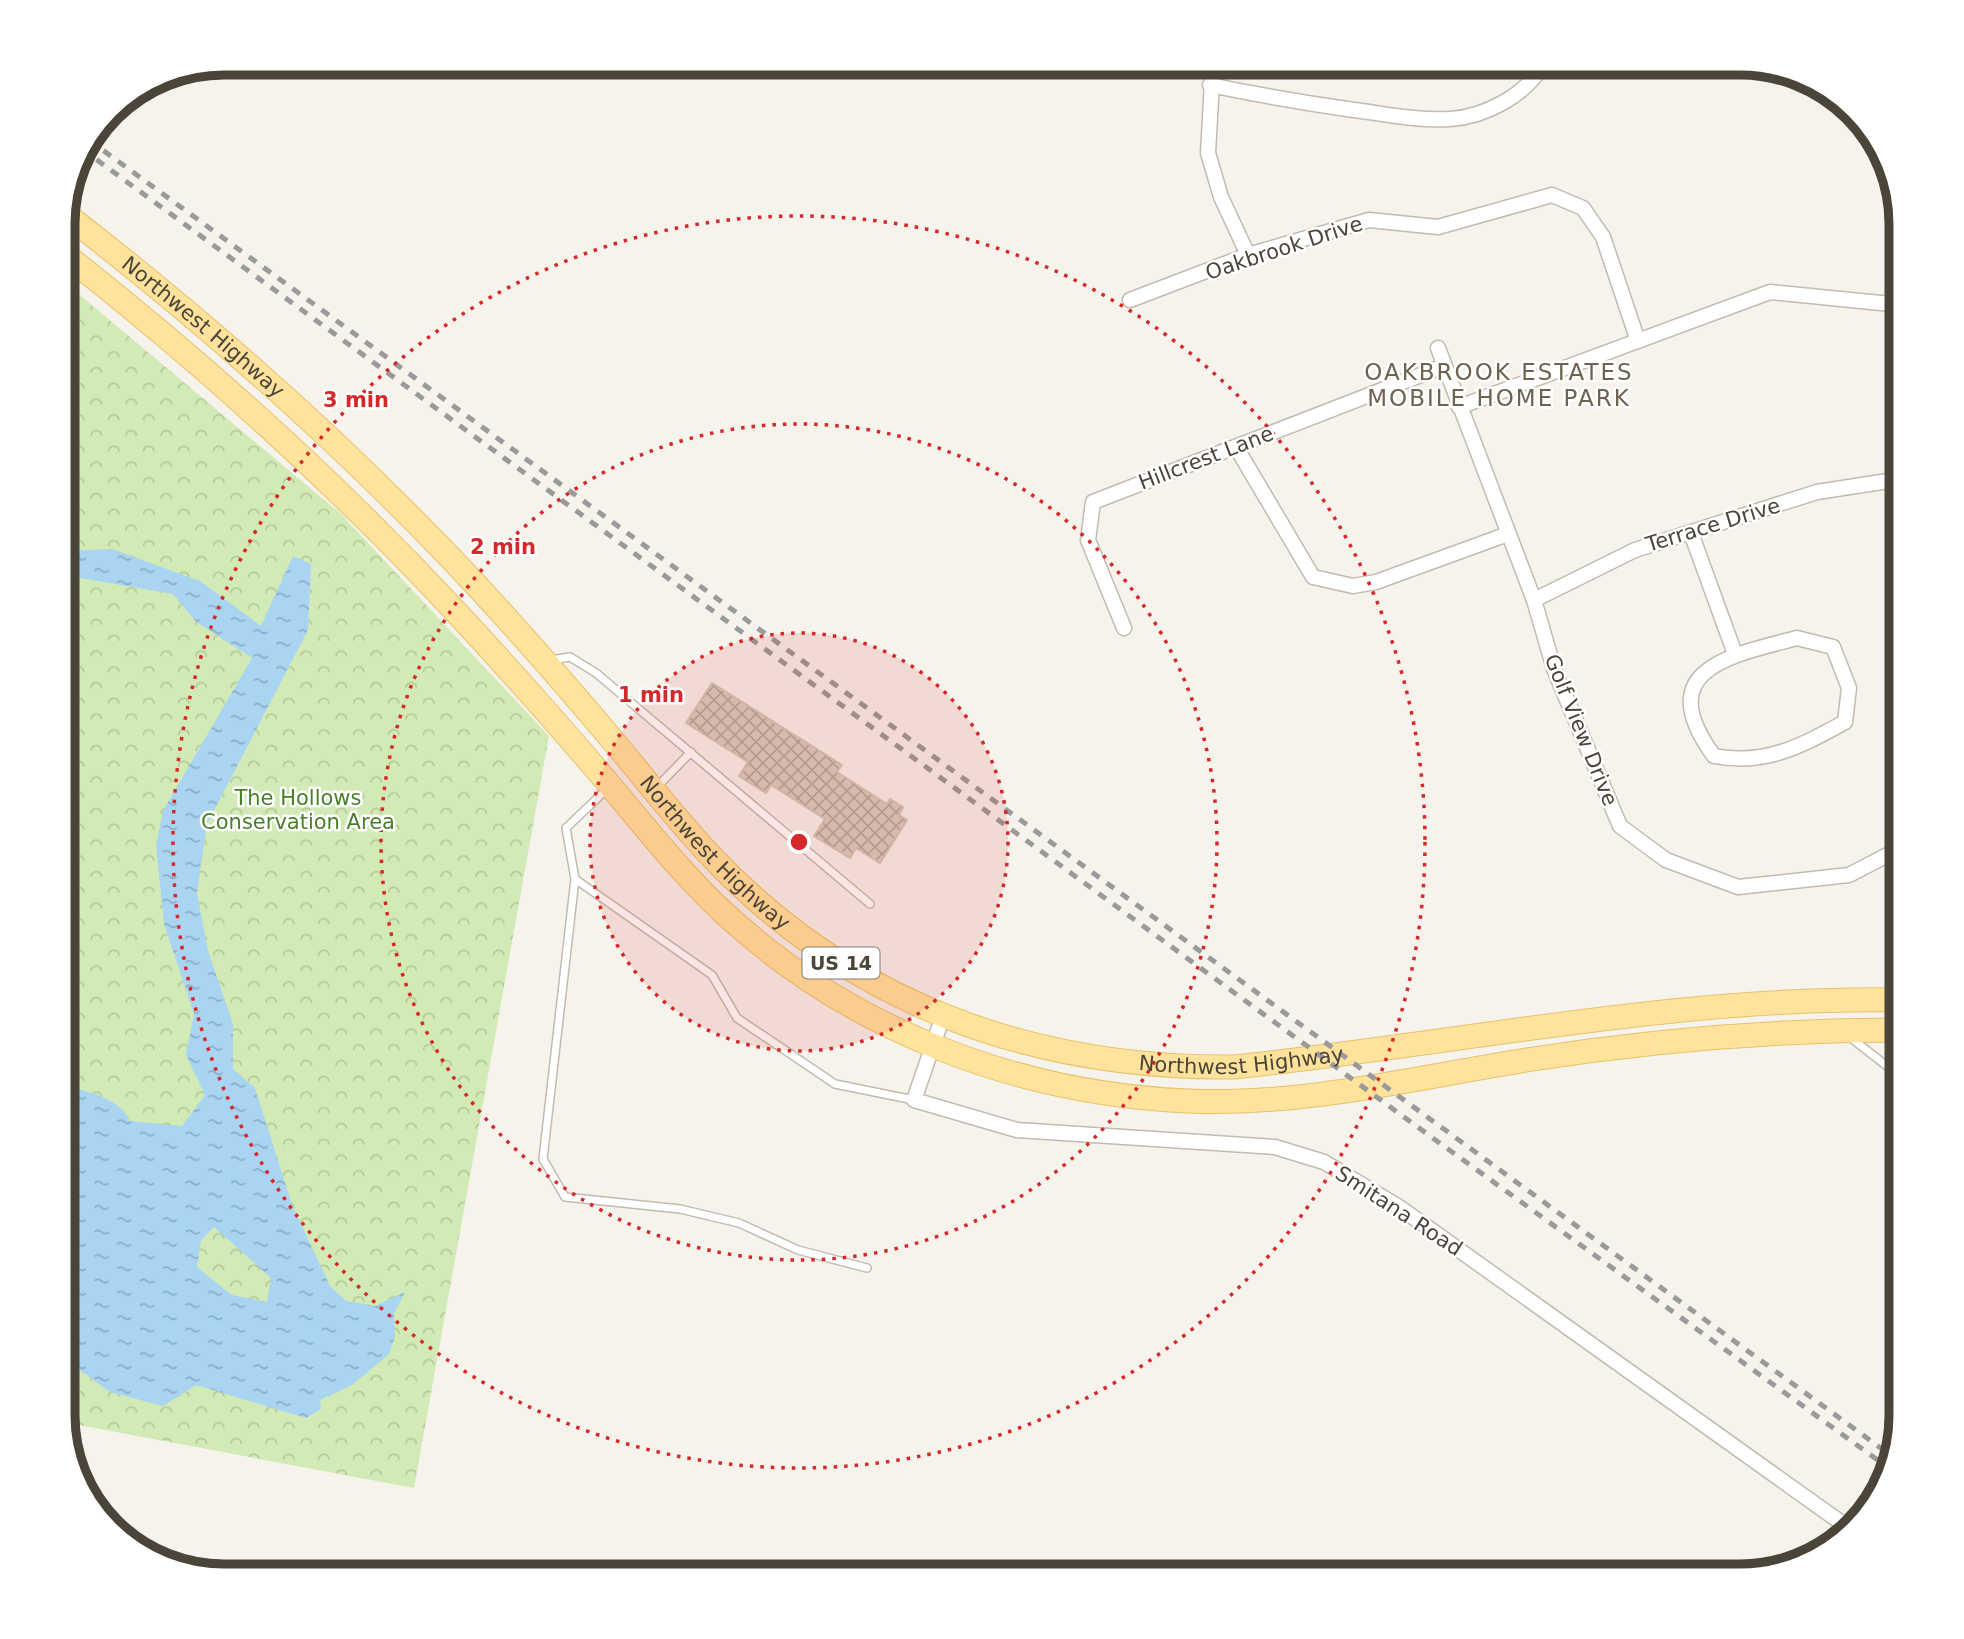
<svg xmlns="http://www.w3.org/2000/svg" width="1964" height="1639" font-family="'DejaVu Sans',sans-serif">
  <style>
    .park { fill: url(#park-crowns) }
    .water { fill: url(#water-ripples); fill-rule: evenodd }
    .building { fill: url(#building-cross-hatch); stroke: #d3c7b4; stroke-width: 2 }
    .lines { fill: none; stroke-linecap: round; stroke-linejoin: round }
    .lane-casing { stroke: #c2bbae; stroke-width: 10 }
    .street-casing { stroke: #c2bbae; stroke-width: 17 }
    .primary-casing { stroke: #e6c16a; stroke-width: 25 }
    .lane { stroke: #fff; stroke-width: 7 }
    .street { stroke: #fff; stroke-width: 14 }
    .primary { stroke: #ffe39c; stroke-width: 23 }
    .rail { stroke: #9a9a9a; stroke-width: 5; stroke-dasharray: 9 9; stroke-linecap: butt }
    .ring { fill: none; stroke: #d62828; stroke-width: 3.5; stroke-dasharray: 3.5 7 }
    .labels { text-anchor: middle; stroke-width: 5; stroke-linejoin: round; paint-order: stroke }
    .shield { fill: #fff; stroke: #817c74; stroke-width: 2 }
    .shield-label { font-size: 19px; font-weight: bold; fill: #4b4439 }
    .street-label { font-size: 21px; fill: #4b4439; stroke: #fff }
    .park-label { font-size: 21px; fill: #4a7f2a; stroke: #fff }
    .neighbourhood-label { font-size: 23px; letter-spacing: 2px; fill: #6e6250; stroke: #fff }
    .rim { fill: none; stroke: #4b4439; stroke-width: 9 }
    .centre { fill: #d62828; stroke: #fff; stroke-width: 3.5 }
    .ring-label { font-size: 21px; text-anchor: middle; font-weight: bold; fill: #d62828; stroke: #fff; stroke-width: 5; stroke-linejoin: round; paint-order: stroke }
  </style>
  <defs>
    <pattern id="park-crowns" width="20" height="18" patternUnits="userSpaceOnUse" patternTransform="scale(1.75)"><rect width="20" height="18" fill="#d2eab5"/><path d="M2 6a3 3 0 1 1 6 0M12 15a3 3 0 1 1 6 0" fill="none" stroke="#b6ca9c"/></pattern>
    <pattern id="water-ripples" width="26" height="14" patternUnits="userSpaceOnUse" patternTransform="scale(1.75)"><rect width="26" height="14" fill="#a9d4f2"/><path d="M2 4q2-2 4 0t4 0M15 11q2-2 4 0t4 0" fill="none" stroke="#8caec5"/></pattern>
    <pattern id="building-cross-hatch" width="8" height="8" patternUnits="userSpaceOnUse" patternTransform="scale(1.75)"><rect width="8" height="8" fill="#d8cfc1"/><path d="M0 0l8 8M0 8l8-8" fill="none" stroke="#b1aa9e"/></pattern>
  </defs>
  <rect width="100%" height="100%" fill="#f6f3ec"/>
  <polygon class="park" points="63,281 340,513 549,736 414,1488 63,1422"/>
  <path class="water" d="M112,549L200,581L261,626L293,556L311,564L308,630L207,824L197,893L208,951L233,1024V1069L255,1088L292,1205L330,1286L346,1301L375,1306L405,1292L394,1313L395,1337L389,1354L352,1385L320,1400L321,1409L306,1418L196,1385L163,1406L110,1392L63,1358V1085C87,1092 120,1097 130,1121L182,1126L205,1095L186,1055L194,1014L164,924L156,845L163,811L252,658L195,621L173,594L63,575V551ZM214,1227L271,1278L267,1302L232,1295L197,1267L201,1240Z"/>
  <polygon class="building" points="712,683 842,765 837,772 887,804 890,799 903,807 899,815 907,820 880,863 856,848 850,858 814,836 825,819 771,785 766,793 739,776 748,762 686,723"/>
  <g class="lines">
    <defs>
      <g id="lane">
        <polyline points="551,660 570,657 596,673 870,904"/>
        <polyline points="657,787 691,752"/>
        <polyline points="608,788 566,828 575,879 543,1159 565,1197 680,1209 739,1223 798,1250 867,1268"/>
        <polyline points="575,879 712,975 737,1018 835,1084 914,1100"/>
        <polyline points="1851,1038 1901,1077"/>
        <polyline points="1901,1232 1901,1222"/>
        <polyline points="152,1557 188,1569"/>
      </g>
      <g id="street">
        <polyline points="1213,63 1208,153 1221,197 1248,255"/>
        <path d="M1210,85C1258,95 1305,103 1354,110C1385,114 1418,121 1450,119C1484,117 1528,95 1543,63"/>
        <polyline points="1130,300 1248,255 1369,220 1438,227 1552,195 1583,208 1603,237 1638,341"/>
        <polyline points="1438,348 1534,600 1554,669 1620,826 1666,860 1738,887 1849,875 1901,848"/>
        <polyline points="1459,407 1770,292 1901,305"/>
        <polyline points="1236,447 1313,577 1353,586 1376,582 1508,534"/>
        <polyline points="1691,533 1735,654"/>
        <polyline points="1534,600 1635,550 1817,492 1901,479"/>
        <polyline points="1124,628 1088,540 1093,502 1444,366"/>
        <path d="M1797,638L1833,647L1849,688L1845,722C1801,746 1765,766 1714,756C1651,670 1728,656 1797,638Z"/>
        <polyline points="943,1016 914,1100 1017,1130 1275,1147 1324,1162 1399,1207 1850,1529"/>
      </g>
      <g id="primary">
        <path id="s1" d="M64,213C196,315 323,426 440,547C503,612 562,680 620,749C649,784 677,820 708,853C848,1003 1031,1069 1234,1067C1457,1044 1676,996 1901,1000"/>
        <path d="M63,253C203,363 335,482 456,612C508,668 559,725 608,783C646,828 681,873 724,913C850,1030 1018,1094 1188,1101C1305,1106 1418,1077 1533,1059C1655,1040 1777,1030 1901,1030"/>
      </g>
    </defs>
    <use href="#lane" class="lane-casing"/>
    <use href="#street" class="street-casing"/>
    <use href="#primary" class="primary-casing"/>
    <use href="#lane" class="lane"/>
    <use href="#street" class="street"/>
    <use href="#primary" class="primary"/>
    <g class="rail">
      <polyline points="89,140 1893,1457"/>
      <polyline points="82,149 1419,1128 1890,1469"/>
    </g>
  </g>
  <circle cx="799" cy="842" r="209" fill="#d62828" fill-opacity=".12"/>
  <g class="ring">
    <circle cx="799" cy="842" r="209"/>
    <circle cx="799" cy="842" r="418"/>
    <circle cx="799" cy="842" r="626"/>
  </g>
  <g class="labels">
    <rect class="shield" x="802.5" y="947.5" width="77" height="31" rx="5"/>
    <g class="shield-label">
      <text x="841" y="970">US 14</text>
    </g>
    <g class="street-label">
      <text transform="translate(1284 248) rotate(-18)" y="7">Oakbrook Drive</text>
      <text dy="7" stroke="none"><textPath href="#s1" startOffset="180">Northwest Highway</textPath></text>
      <text transform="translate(1206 458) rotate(-21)" y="7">Hillcrest Lane</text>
      <text transform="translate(1713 525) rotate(-17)" y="7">Terrace Drive</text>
      <text transform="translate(1581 730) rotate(68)" y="7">Golf View Drive</text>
      <text dy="7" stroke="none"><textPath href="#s1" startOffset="915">Northwest Highway</textPath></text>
      <text dy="7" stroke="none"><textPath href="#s1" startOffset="1503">Northwest Highway</textPath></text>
      <text transform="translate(1399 1211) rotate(33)" y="7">Smitana Road</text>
    </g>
    <g class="park-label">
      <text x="298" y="805">The Hollows<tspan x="298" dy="24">Conservation Area</tspan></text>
    </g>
    <g class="neighbourhood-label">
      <text x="1499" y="380">OAKBROOK ESTATES<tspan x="1499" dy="26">MOBILE HOME PARK</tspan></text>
    </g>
  </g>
  <path d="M0 0H1964V1639H0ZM224 75H1740A149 149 0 0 1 1889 224V1415A149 149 0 0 1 1740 1564H224A149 149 0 0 1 75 1415V224A149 149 0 0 1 224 75Z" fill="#fff" fill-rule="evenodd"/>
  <path class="rim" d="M224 75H1740A149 149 0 0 1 1889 224V1415A149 149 0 0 1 1740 1564H224A149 149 0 0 1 75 1415V224A149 149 0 0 1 224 75Z"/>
  <circle cx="799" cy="842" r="10" class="centre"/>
  <g class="ring-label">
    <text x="356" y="407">3 min</text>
    <text x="503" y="554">2 min</text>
    <text x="651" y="702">1 min</text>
  </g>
</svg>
